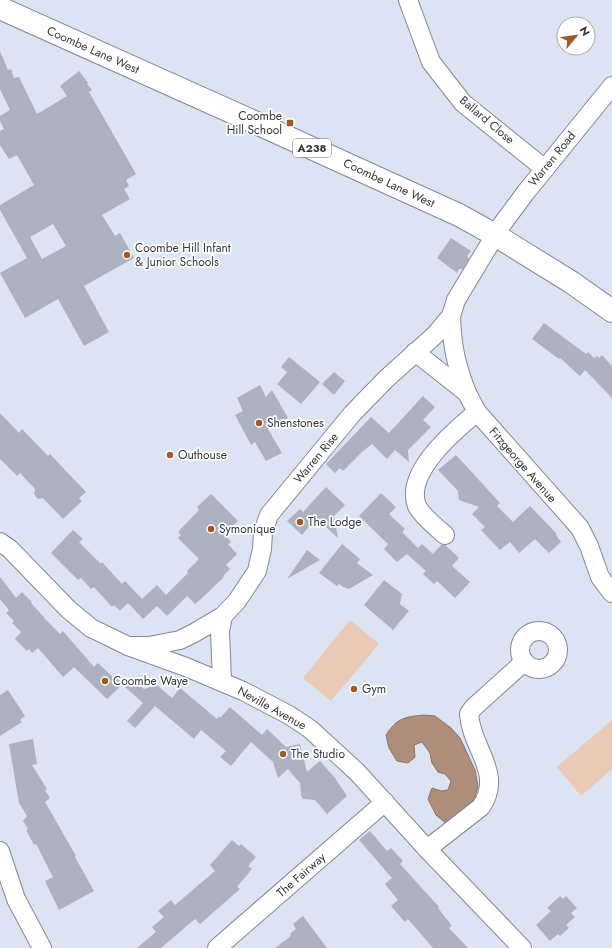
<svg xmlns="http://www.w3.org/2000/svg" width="612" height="948" font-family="Jost,sans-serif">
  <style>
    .green { fill: #eac9b6 }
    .water { fill: #ae8e7b; stroke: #897468 }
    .building { fill: #acb2c0; fill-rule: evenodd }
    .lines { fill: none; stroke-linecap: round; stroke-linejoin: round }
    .minor-casing { stroke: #828895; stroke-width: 20 }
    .major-casing { stroke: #828895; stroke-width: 24 }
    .minor { stroke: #fff; stroke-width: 18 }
    .major { stroke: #fff; stroke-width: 22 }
    .poi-dot { fill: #9e5a2c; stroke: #fff; stroke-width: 1.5 }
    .labels { text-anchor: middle; stroke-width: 3.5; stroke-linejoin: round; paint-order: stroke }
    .shield { fill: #fff; stroke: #717377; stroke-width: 1 }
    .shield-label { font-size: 11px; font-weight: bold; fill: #34373d }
    .street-label { font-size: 12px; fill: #34373d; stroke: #fff }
    .poi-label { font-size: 12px; fill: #34373d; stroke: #fff; text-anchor: start }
  </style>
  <rect width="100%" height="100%" fill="#dce3f2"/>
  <g class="green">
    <polygon points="350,620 379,644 331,701 303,678"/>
    <polygon points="612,720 612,769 581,796 557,767"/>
  </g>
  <path class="water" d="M424,715L435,716L451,728L460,738L475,770L478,786L475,797L467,809L447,824L436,815L428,799L432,788L441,791L448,790L451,781L445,774L438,772L432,763L430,753L422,742L414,745L415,757L408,763L397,761L389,748L386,735C397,718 404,717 424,715Z"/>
  <g class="building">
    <path d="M0,51L8,70L11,69L14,78L19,77L37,114L67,96L60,86L79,71L88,83L87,84L92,90L89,92L136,174L126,180L129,186L124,189L130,199L102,215L115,236L120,233L134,258L84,286L109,332L84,346L58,299L25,318L0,273L27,258L0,210V205L34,185L17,155L9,159L0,145V131L4,129L0,121V116L10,110L0,89ZM53,224L66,246L42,259L30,237Z"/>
    <polygon points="451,238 471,251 467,256 469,259 463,269 459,269 457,273 437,258"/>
    <polygon points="544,323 586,354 588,352 594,358 597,356 599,358 602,355 612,366 612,398 585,370 580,376 560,358 559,359 532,339"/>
    <polygon points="289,357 320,382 301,404 277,384 287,372 281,367"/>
    <polygon points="334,372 345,381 334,395 322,384"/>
    <polygon points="260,385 266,397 272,390 288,418 268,429 282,453 266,461 255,442 251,445 235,415 243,411 237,398"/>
    <polygon points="423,396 435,407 423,420 431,427 408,450 409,462 395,450 387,459 372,444 363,451 343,471 340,468 335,473 326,464 371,417 389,433"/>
    <polygon points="0,413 19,433 22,429 48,456 50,454 86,492 79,498 82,501 63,519 43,498 38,499 34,494 35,489 20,473 17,476 0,459"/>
    <polygon points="456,455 500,503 497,506 513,522 530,506 557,534 556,535 561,542 549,553 535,539 519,553 510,542 500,550 481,530 485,527 472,514 479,507 459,500 458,491 438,470"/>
    <polygon points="326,487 345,505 334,516 338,538 316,518 302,535 287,521 300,509 303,512"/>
    <polygon points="381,493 396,507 389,514 405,529 402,532 418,548 422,544 433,554 441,545 445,545 459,558 452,566 470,582 455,598 437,581 434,584 423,574 426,571 407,554 397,562 384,549 388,544 359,516"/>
    <polygon points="211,494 238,521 224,534 231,542 228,544 237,554 226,565 230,569 223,576 224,577 201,599 195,604 187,596 167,616 157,606 143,619 128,603 120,611 114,605 112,607 94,587 91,589 81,578 78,580 51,553 73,530 83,539 79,542 101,564 102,562 122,584 125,581 142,599 157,585 166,595 188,573 187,571 199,559 178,538 181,535 178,532 199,510 197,507"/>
    <polygon points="342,544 360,559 357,563 373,575 349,589 343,587 339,584 337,586 319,573"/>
    <polygon points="307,550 320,560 287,579"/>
    <polygon points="0,577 16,598 22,592 32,602 31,603 44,617 44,618 60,634 63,631 94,667 98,663 113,677 115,676 123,684 107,699 74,667 63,677 38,648 32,653 29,649 27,651 15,639 21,632 12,623 14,621 6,613 9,610 0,599"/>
    <polygon points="384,580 402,594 400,604 409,611 393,630 364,605"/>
    <polygon points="132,679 144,689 157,685 172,698 180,688 217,719 219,716 220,718 230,707 262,735 267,729 286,747 300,744 307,772 320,761 335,778 347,796 327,814 315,800 303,799 301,795 300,783 288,769 278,778 273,762 251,742 231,766 220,757 226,751 201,730 194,739 155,706 135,728 127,721 143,703 125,687"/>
    <polygon points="8,690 25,716 20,720 22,722 0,736 0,695"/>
    <polygon points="33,739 37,764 32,765 47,789 45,790 50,798 45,802 76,856 75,857 94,891 59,910 45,881 53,877 36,844 34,845 26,830 28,829 23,821 27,816 19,803 9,744"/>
    <polygon points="370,831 387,851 391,848 403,861 400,864 439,907 438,908 452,926 449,928 468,948 433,948 408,919 405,922 391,906 398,900 385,884 392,878 359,840"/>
    <polygon points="232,840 239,846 241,844 256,857 248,866 252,869 237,887 240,889 200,924 195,919 161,948 137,948 156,932 152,927 164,917 158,911 171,900 175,905 215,871 210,865"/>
    <polygon points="560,896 563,899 566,896 577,908 571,913 575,917 566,925 569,928 560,936 558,934 550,941 536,925 551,911 547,908"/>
    <polygon points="303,916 327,948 275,948 291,936 290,934 296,929 293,924"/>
  </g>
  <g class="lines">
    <defs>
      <g id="minor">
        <polyline points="408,0 431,62 463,103 545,169"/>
        <path d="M451,316C452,347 456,364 467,393"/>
        <polyline points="415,352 467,393 477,412 580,528 589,546 600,577 612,593"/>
        <path d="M445,535C436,527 422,516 417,506C404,473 454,431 477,412"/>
        <polyline points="0,542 10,549 68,609 91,628 128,646 186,667 243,691 289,715 310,729 357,772 427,849 522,948"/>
        <circle cx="539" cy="650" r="19"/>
        <polyline points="128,646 149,646 180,640 194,633 223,616 237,601 257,571 262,549 263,532 269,515 352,414 386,379 435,335 451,316 456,300 500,227 526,192 612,86"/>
        <polyline points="222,681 220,631 223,616"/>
        <path d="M427,849L481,807C504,773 471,748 469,714L473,708L524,662"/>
        <polyline points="0,851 16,899 42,948"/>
        <polyline points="217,948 385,802"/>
      </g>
      <polyline id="major" points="0,8 254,122 459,215 495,235 571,282 612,311"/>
    </defs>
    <use href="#minor" class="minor-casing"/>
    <use href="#major" class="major-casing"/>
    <use href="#minor" class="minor"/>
    <use href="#major" class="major"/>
  </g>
  <g class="poi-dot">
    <rect x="286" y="119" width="8" height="8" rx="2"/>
    <circle cx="127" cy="255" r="4"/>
    <circle cx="259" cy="423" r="4"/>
    <circle cx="170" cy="455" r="4"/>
    <circle cx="300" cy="522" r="4"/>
    <circle cx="211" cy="529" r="4"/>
    <circle cx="105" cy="681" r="4"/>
    <circle cx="354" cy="689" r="4"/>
    <circle cx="283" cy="754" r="4"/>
  </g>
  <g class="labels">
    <rect class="shield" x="293" y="139" width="38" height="18" rx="3"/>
    <g class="shield-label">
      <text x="312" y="152">A238</text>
    </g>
    <g class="street-label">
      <text transform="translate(93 50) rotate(24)" y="4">Coombe Lane West</text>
      <text transform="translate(487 120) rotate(40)" y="4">Ballard Close</text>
      <text transform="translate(552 159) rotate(-51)" y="4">Warren Road</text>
      <text transform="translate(389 183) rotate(25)" y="4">Coombe Lane West</text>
      <text transform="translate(316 458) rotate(-50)" y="4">Warren Rise</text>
      <text transform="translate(523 465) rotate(49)" y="4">Fitzgeorge Avenue</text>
      <text transform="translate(272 708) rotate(29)" y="4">Neville Avenue</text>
      <text transform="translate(301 875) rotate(-41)" y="4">The Fairway</text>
    </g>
    <g class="poi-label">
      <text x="282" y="120" text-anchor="end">Coombe<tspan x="282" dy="14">Hill School</tspan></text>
      <text x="135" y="252">Coombe Hill Infant<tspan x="135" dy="14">&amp; Junior Schools</tspan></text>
      <text x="267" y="427">Shenstones</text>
      <text x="178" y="459">Outhouse</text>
      <text x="308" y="526">The Lodge</text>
      <text x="219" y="533">Symonique</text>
      <text x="113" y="685">Coombe Waye</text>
      <text x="362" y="693">Gym</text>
      <text x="291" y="758">The Studio</text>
    </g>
  </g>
  <g transform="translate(576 36) rotate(61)"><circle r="19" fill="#ffffff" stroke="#aeafb1"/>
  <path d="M0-3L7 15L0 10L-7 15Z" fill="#9e5a2c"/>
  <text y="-6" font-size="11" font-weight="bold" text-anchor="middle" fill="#34373d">N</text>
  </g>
</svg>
